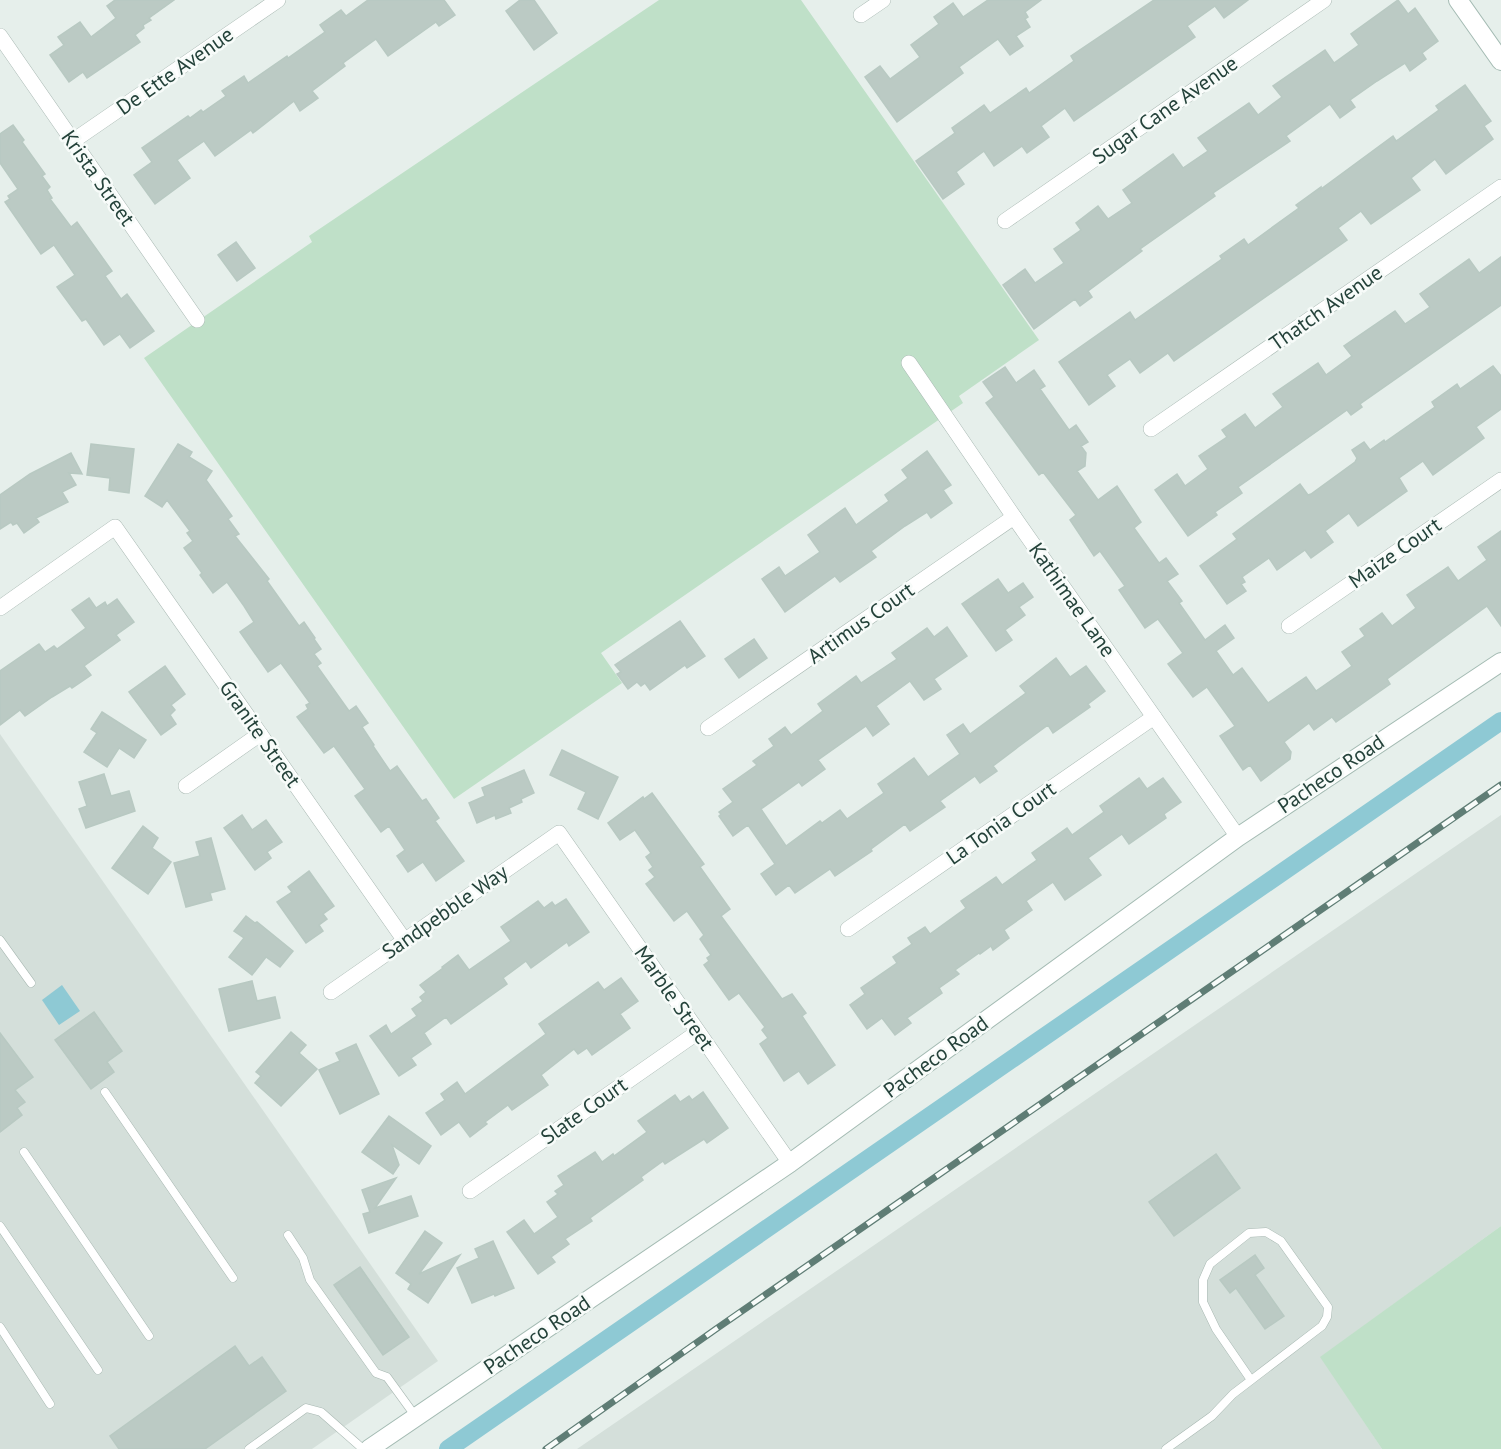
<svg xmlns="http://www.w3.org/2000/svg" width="1501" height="1449" font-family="'PT Sans',sans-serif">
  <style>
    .built { fill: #d4dfda }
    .green { fill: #bfe0c8 }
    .water { fill: #8ec9d4 }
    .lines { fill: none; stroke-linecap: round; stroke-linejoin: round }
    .canal { stroke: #8ec9d4; stroke-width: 18 }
    .building { fill: #bbcac4; stroke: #b8c9c2; stroke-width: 1.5 }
    .lane-casing { stroke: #a8b8b2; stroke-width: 9 }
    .street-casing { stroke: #a8b8b2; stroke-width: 16 }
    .secondary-casing { stroke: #a4bbb3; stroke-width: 20 }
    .lane { stroke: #fff; stroke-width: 8 }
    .street { stroke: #fff; stroke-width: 15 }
    .secondary { stroke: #fff; stroke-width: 18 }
    .rail-casing { stroke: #5f7d75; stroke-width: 7 }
    .rail { stroke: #f7fbf9; stroke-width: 4.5; stroke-dasharray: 14; stroke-linecap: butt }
    .labels { text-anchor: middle; stroke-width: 5; stroke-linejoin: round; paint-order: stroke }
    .street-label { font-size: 21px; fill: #24423a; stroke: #f7fbf9 }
  </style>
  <rect width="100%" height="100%" fill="#e6efeb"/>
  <g class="built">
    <polygon points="0,734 438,1361 312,1449 0,1449"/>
    <polygon points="1501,815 1501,1226 1321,1357 1382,1449 577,1449"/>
  </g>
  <g class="green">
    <polygon points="659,0 801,0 1039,340 959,396 963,403 601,653 622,683 454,799 144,358 312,242 309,236"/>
    <polygon points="1501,1226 1501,1449 1382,1449 1320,1357"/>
  </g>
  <polygon class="water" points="62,985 80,1011 59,1025 42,1000"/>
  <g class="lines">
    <polyline class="canal" points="448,1449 1501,721"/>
  </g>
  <g class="building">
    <polygon points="115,0 174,0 149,18 151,20 143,25 144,28 135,35 140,42 87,78 83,72 69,82 50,55 64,45 58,37 80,22 91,37 116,18 107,6"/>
    <polygon points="368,0 444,0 455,15 439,26 436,22 388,56 376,39 343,63 345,66 312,91 318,98 300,111 294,101 253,133 251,130 215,156 204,141 177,160 190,178 155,204 134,175 152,162 142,148 188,116 190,118 201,110 203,112 226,96 222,91 244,76 248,83 287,56 288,58 325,32 320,25 341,10 346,16"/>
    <polygon points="520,0 534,0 557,33 534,50 506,11"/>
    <polygon points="988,0 1041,0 1025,12 1028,17 1025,19 1030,27 1016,36 1023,46 1010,55 998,39 959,67 963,73 897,122 865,77 880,66 890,79 920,57 911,45 939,24 934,17 953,3 963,17"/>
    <polygon points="1154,0 1248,0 1224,18 1215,6 1187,26 1195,37 1074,121 1065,108 1041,126 1049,137 1027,153 1022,146 994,166 984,151 956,172 964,184 943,199 916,161 955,133 952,128 984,105 990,113 1026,88 1029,93 1074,61 1071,56"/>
    <polygon points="1398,0 1408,14 1415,8 1438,41 1422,53 1426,59 1410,71 1405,63 1377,81 1350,100 1355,107 1340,118 1330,104 1286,136 1290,141 1213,193 1215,196 1140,249 1142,251 1088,291 1092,297 1080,306 1075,299 1034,329 1003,285 1025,269 1035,283 1064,263 1054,249 1081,230 1076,223 1098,206 1108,219 1132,203 1123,190 1173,154 1183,168 1208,151 1198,138 1249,103 1258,115 1282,97 1273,86 1325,50 1334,63 1359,45 1351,34"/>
    <polygon points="1465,85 1491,121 1484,126 1493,139 1446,174 1435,159 1411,178 1420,190 1371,224 1361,211 1338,228 1347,240 1174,361 1168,353 1140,373 1130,359 1107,375 1115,386 1089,405 1059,362 1130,312 1135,320 1222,259 1220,256 1244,239 1248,245 1299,208 1296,205 1321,187 1321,189 1393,136 1396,141 1399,139 1439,110 1436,106"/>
    <polygon points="13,125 24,140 22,142 45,174 42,176 50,187 47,190 52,198 50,199 71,227 77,222 112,271 105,276 121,299 127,294 154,331 130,348 120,334 104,345 86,319 82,321 57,287 75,275 54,245 41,254 5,202 10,199 8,196 18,189 0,163 0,134"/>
    <polygon points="236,242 255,268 237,281 218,255"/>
    <polygon points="1501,257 1501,305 1360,404 1362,407 1351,415 1347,410 1248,480 1238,487 1242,493 1215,512 1217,515 1188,536 1155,490 1177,474 1185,486 1208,469 1199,456 1227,437 1222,430 1245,414 1255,428 1283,407 1273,394 1318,363 1326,375 1352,356 1344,346 1395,311 1405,324 1430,307 1420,294 1469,259 1479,273"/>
    <polygon points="1493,366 1501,376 1501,409 1476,427 1484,438 1433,475 1423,461 1399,478 1407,491 1358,526 1349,513 1325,531 1333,542 1311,558 1305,550 1277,570 1269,558 1242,577 1245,582 1241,584 1246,591 1227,604 1200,566 1237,539 1233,534 1300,484 1308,495 1311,494 1355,462 1357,458 1352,450 1364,442 1370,450 1384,440 1385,442 1435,407 1432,402 1457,384 1460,389"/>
    <polygon points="1005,367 1016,383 1034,370 1045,386 1040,389 1069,430 1076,425 1088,442 1081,446 1086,453 1085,466 1077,471 1098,500 1117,486 1141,522 1134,528 1159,563 1166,558 1178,574 1167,581 1182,601 1179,603 1205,640 1225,625 1234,638 1216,651 1233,675 1242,668 1268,703 1306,677 1316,691 1352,666 1342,652 1365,636 1360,629 1382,613 1392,626 1416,608 1407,595 1448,567 1458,581 1487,560 1478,547 1501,531 1501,626 1487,606 1387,679 1390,684 1336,722 1332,717 1314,730 1309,723 1284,742 1291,752 1290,759 1261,781 1250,765 1243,770 1220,736 1235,726 1207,687 1193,697 1168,664 1183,653 1158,619 1145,628 1119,590 1125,586 1100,551 1094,556 1070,520 1076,515 1043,472 1039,475 986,403 994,397 983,382"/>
    <polygon points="91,444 134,449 129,493 109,490 110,478 87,475"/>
    <polygon points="178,444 192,452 189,457 212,471 206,480 232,516 228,519 239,534 235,536 269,579 267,581 299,626 304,622 315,638 314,639 321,649 314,654 321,663 317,666 349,711 356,706 368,723 362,727 374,745 373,746 390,771 397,766 422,801 426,799 439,818 435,821 464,861 436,881 423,862 408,872 397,856 405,850 389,826 381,832 355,796 365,789 334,746 324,753 297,717 308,709 306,705 310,703 281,663 268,672 240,632 254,622 244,606 227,582 213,593 200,575 202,573 184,548 193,541 187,533 190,531 167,500 162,507 145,496"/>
    <polygon points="927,451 951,485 943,490 952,503 931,518 927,512 905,526 871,551 876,557 840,582 835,576 785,612 762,579 779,567 785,576 820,552 808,535 845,508 856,525 889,501 885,495 908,478 902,470"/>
    <polygon points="71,453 82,474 69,473 76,485 62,492 68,502 36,518 39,522 24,533 17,523 13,525 11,522 0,529 0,495 30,474"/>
    <polygon points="998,579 1008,593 1023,583 1033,597 1019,607 1025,615 1005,630 1012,640 996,651 962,604"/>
    <polygon points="89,598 96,608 105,602 107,606 117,599 134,622 116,635 120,640 84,666 91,675 72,688 70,686 52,697 25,716 20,710 0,725 0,671 39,644 45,652 54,646 57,649 86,628 72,610"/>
    <polygon points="680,621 705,656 687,668 685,665 650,690 645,683 641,686 637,682 628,689 617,674 621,672 615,665"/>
    <polygon points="947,627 967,656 934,679 941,689 924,700 910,681 876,706 889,724 873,736 866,726 818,760 825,769 802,786 799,782 761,809 786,846 820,821 822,823 840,810 847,819 884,793 878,784 914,758 928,777 960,754 947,735 963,724 970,734 1026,693 1020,686 1056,658 1070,677 1086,666 1105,691 1088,704 1090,707 1053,733 1048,725 1018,747 993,766 997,771 980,783 975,776 940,801 945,807 910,831 905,824 871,849 872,851 835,876 830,869 795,893 789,885 776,895 761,874 775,864 748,825 733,836 719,816 721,814 719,812 733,802 723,789 757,765 753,761 774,746 769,739 785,727 791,735 823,711 818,704 856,676 861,683 897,659 892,653 927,628 934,637"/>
    <polygon points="754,639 767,658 739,678 725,659"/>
    <polygon points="165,666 185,694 171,705 175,710 170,715 176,724 161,735 129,692"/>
    <polygon points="102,712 146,740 134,758 119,748 107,767 84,752 97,733 91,729"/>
    <polygon points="562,750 618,777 598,819 578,809 586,792 550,775"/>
    <polygon points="524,770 534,793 521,799 522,802 509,808 511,813 496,819 495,815 477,823 469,803 485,796 482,788"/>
    <polygon points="104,774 111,796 129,791 135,811 86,828 79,809 87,806 79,782"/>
    <polygon points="1139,778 1147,789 1163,778 1181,802 1164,814 1166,818 1129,844 1122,834 1088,858 1101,875 1065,900 1053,882 1026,901 1032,910 1004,930 1009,938 993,950 991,946 980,954 979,953 955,970 959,974 939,988 942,993 907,1018 911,1023 895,1035 882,1018 867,1029 850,1005 865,994 861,988 897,963 893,957 912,944 908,938 925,927 930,934 966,908 961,901 996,877 1002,885 1037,860 1032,853 1067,828 1072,835 1104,812 1100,806"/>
    <polygon points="652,793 704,864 700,867 730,909 721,916 782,999 792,994 806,1013 802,1016 835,1065 808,1084 799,1071 784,1081 760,1044 768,1038 762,1030 765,1027 739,993 729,1000 704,965 709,961 707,958 711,955 700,939 704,935 687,911 674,921 646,884 655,877 649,870 653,867 646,857 651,853 635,830 620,840 608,823 643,797 644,799"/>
    <polygon points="242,815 252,830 266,820 282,842 267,852 271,858 255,870 224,828"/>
    <polygon points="143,826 158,838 152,848 171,862 148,894 112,868"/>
    <polygon points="211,838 225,889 210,893 212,900 186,907 174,863 200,856 196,842"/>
    <polygon points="309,871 334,906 323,914 327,919 319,925 323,931 306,943 277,902 292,892 288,887"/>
    <polygon points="566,899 589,932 569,946 567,942 531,968 526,961 503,978 507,984 451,1024 446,1017 424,1033 431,1044 411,1058 416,1065 399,1076 370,1036 386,1025 391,1034 417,1016 412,1009 423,1001 420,997 426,992 420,985 443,968 442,967 458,955 469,970 511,941 501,927 538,901 544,908 552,902 555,906"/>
    <polygon points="246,916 255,923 257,922 293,951 280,967 266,957 252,975 229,957 244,938 234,931"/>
    <polygon points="621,978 638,1001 620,1014 630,1028 592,1055 587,1048 578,1054 574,1049 541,1075 548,1085 512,1110 508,1105 485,1122 487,1124 470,1137 459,1122 441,1135 426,1113 445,1100 441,1094 457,1082 465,1094 546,1034 539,1024 598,982 604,990"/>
    <polygon points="252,981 257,1001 275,997 280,1018 229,1031 219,989"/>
    <polygon points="94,1012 122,1051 107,1062 114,1072 91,1089 55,1040"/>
    <polygon points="291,1032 306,1045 299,1053 317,1069 281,1106 255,1083 261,1076 256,1072"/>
    <polygon points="0,1033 33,1077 15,1090 25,1102 17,1108 22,1115 0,1132"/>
    <polygon points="356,1044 379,1094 340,1114 319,1070 340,1061 336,1053"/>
    <polygon points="703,1092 728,1128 707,1143 704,1139 665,1164 663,1161 641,1177 643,1180 590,1218 592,1221 565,1239 569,1244 551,1257 555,1262 538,1274 507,1232 524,1220 534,1234 558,1217 547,1202 558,1194 555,1191 564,1185 558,1176 595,1152 602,1162 613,1154 614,1156 647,1132 638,1121 675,1095 680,1102 689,1096 692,1100"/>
    <polygon points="389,1116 431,1146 419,1164 392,1145 399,1165 393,1174 362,1152"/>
    <polygon points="1216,1154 1240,1188 1174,1236 1149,1202"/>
    <polygon points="396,1178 375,1208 411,1196 418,1216 369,1233 363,1214 370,1212 362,1190"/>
    <polygon points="425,1231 442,1243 419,1274 460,1255 428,1303 408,1289 411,1284 396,1273"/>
    <polygon points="493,1241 514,1288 495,1296 494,1294 472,1303 457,1268 479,1258 475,1249"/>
    <polygon points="1255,1255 1264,1268 1255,1275 1284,1316 1265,1329 1236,1288 1230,1293 1220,1280"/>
    <polygon points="360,1267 409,1337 383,1355 334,1285"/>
    <polygon points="235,1346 249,1366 262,1357 286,1391 205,1449 119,1449 110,1436"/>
  </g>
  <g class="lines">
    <defs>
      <g id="lane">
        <polyline points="0,940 31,983"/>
        <polyline points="105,1092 233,1278"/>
        <polyline points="24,1152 149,1336"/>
        <polyline points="0,1226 98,1370"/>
        <polyline points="288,1235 303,1258 310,1280 376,1373 387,1377 416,1417"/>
        <polyline points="0,1327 50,1404"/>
        <polyline points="249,1449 306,1408 321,1412 363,1449"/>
        <polyline points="1166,1449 1212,1416 1233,1394 1322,1326 1327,1317 1328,1307 1281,1241 1266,1232 1249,1233 1210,1264 1203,1280 1203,1302 1216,1329 1251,1380"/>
      </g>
      <g id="street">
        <polyline points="861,15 883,0"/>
        <polyline points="0,36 197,320"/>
        <polyline points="73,141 278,0"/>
        <polyline points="1005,221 1324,0"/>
        <polyline points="909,363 1014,517 1238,837"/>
        <polyline points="1151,429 1501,187"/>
        <polyline points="0,608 115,527 405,941"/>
        <polyline points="1289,626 1501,480"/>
        <polyline points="708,728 1014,517"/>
        <polyline points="186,786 260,734"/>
        <polyline points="848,929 1154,717"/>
        <polyline points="331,992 559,833 790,1163"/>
        <polyline points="470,1191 698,1032"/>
      </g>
      <g id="secondary">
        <polyline points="1458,0 1501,61"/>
        <polyline points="369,1449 790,1163 1238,837 1501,662"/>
      </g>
    </defs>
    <use href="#lane" class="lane-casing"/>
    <use href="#street" class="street-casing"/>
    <use href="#secondary" class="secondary-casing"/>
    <use href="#lane" class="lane"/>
    <use href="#street" class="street"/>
    <use href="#secondary" class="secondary"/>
    <defs>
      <polyline id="rail" points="546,1449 716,1329 1501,785"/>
    </defs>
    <use href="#rail" class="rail-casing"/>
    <use href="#rail" class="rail"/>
  </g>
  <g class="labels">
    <g class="street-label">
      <text transform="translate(175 71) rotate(-35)" y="7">De Ette Avenue</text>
      <text transform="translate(1165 110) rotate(-35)" y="7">Sugar Cane Avenue</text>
      <text transform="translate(98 178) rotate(55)" y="7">Krista Street</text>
      <text transform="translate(1326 308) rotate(-35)" y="7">Thatch Avenue</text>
      <text transform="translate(1395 553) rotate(-35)" y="7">Maize Court</text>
      <text transform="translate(1072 600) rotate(55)" y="7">Kathimae Lane</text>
      <text transform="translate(861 623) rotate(-35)" y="7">Artimus Court</text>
      <text transform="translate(260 734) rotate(55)" y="7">Granite Street</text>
      <text transform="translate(1331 774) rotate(-34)" y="7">Pacheco Road</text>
      <text transform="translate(1001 823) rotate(-35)" y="7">La Tonia Court</text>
      <text transform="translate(445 912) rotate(-35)" y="7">Sandpebble Way</text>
      <text transform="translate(674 998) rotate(55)" y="7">Marble Street</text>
      <text transform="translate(936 1057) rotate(-36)" y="7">Pacheco Road</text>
      <text transform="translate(584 1111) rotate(-35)" y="7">Slate Court</text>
      <text transform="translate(537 1335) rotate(-34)" y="7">Pacheco Road</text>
    </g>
  </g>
</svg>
